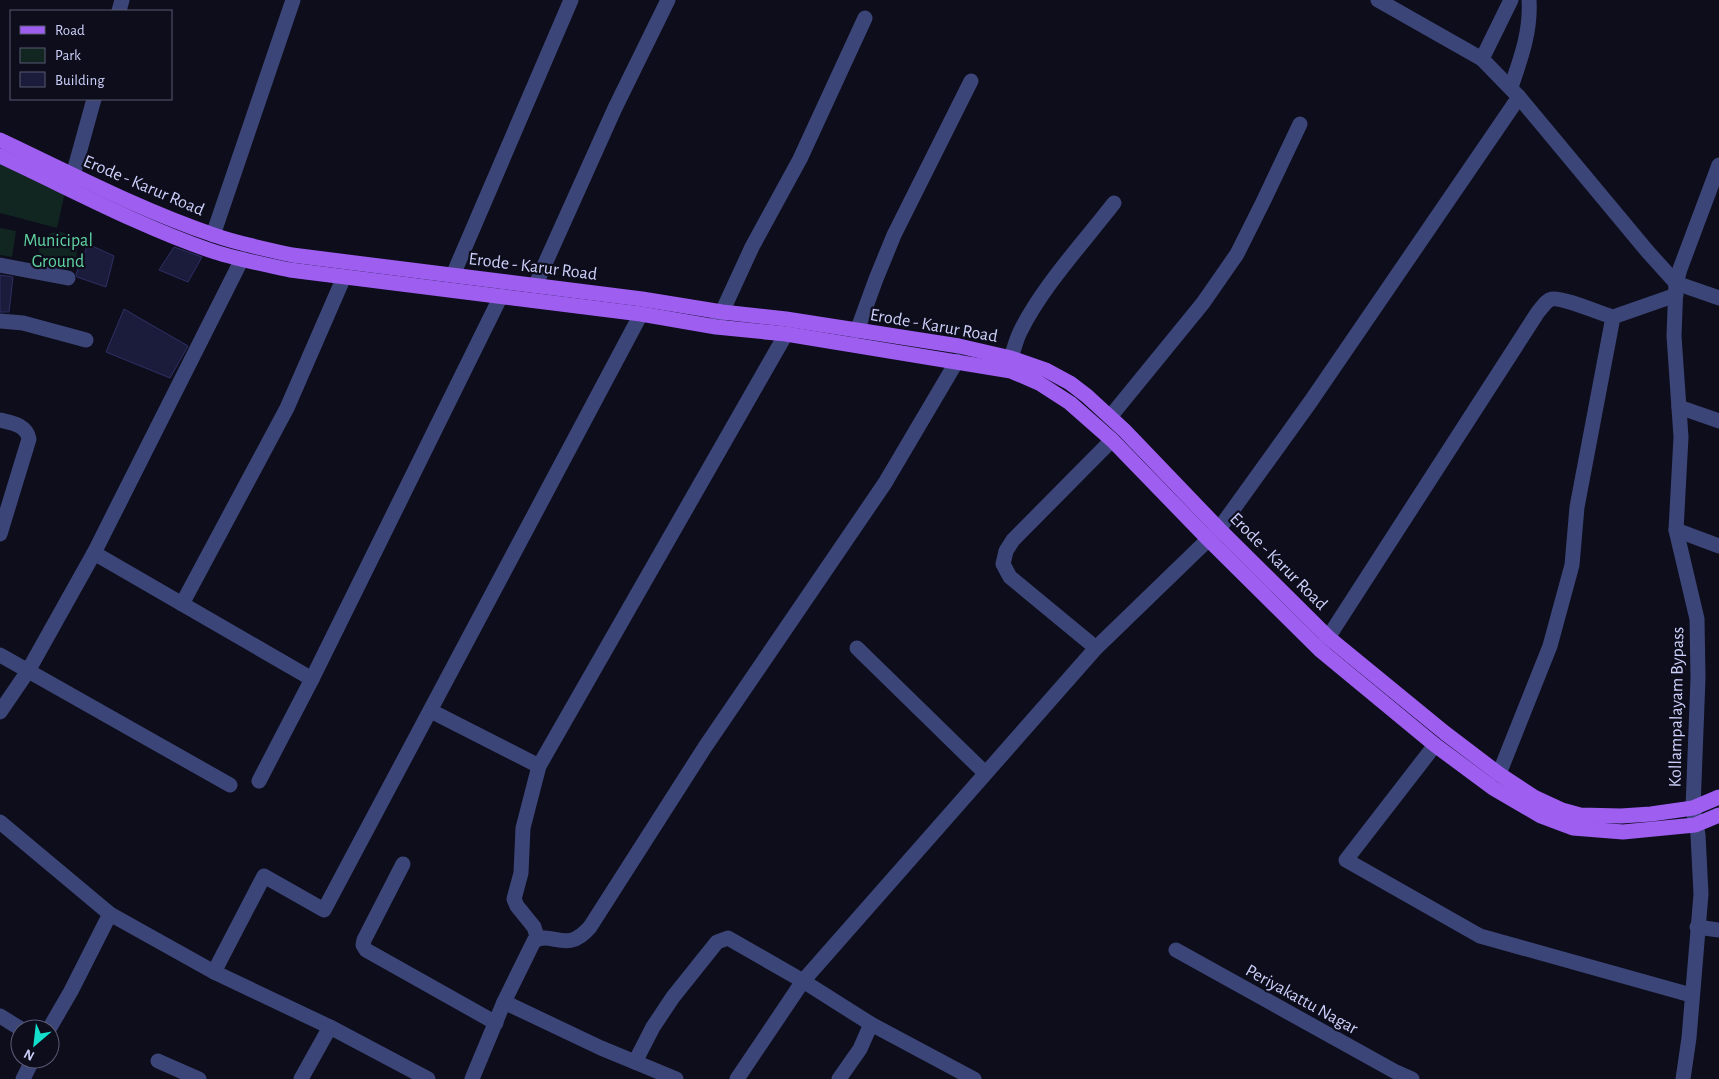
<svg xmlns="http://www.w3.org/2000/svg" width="1719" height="1079" font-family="'Alegreya Sans',sans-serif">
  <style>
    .green { fill: #112521 }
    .building { fill: #1b1b3b; stroke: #2f2f65 }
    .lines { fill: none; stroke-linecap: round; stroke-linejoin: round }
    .minor { stroke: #3c4577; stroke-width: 15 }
    .major { stroke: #9e5ef0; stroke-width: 15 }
    .labels { text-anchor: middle; stroke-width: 4.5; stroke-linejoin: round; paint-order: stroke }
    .street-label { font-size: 18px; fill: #cdd0fa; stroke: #0d0d1c }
    .park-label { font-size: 18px; fill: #60d3a0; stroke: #0d0d1c }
  </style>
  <rect width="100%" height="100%" fill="#0d0d1c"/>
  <g class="green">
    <polygon points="0,150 68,179 57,228 0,213"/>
    <polygon points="0,228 16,231 12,257 0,255"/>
    <circle cx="58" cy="251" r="19"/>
  </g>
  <g class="building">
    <polygon points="88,244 114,256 106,287 77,277 76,274"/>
    <polygon points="174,247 202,257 188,282 159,270"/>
    <polygon points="0,275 13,277 9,312 0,312"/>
    <polygon points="124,309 188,346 170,378 106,352"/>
  </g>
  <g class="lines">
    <g class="minor">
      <polyline points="1378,0 1482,59 1519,97 1648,252 1676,283 1719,298"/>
      <polyline points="119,11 122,0"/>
      <polyline points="1482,59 1511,0"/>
      <path d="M1511,87C1521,58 1531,31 1529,0"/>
      <polyline points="73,175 94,99"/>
      <polyline points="213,235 293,0"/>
      <polyline points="0,265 68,278"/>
      <polyline points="453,275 571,0"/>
      <polyline points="535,286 615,108 668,0"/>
      <polyline points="0,321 23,323 86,340"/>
      <polyline points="717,323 752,247 800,159 865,18"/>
      <polyline points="857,331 876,279 894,235 971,81"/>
      <path d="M1011,358C1014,349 1016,340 1020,332C1042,287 1083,243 1114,203"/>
      <polyline points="1679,407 1719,421"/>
      <polyline points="1110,417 1203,303 1237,254 1263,202 1300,124"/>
      <path d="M0,420C12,423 27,425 29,439L0,534"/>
      <polyline points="1676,530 1719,546"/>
      <polyline points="94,553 312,679"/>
      <polyline points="182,604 287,408 344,277"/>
      <path d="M1322,647L1538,312C1542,308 1546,300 1552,299C1562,297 1602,314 1613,317"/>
      <polyline points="857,648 985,773"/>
      <polyline points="1096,648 1010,577 1003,564 1006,551 1013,540 1112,440"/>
      <polyline points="0,655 230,785"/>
      <polyline points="431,711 539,766 786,334"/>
      <polyline points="0,712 28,671 94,553 242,259"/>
      <polyline points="1435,745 1346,860 1480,936 1691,995"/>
      <polyline points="1499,774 1550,646 1572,565 1577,507 1613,317 1676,295"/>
      <polyline points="259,781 312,679 501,296"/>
      <polyline points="0,822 110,914 214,972 264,876 324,910 641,314"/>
      <polyline points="403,864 364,940 363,945 366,950 496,1023"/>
      <polyline points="1697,927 1719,930"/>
      <polyline points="538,939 534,927 517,906 514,899 521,873 523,828 539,766"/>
      <polyline points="1176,950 1394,1071 1412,1079"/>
      <polyline points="214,972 330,1027 428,1079"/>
      <polyline points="504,1002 601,1048 676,1079"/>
      <polyline points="0,1016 21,1029"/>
      <polyline points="49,1029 71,991 110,914"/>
      <polyline points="158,1061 199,1079"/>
      <polyline points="635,1062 653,1027 673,997 717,942 728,938 803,981 871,1024 974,1079"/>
      <polyline points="23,1079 33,1059"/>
      <polyline points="301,1079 330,1027"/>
      <path d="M472,1079L504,1002L534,941C553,930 566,955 590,927L705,747L885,483L957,361"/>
      <polyline points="737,1079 803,981 1096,648 1219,529 1311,401 1519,97"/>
      <polyline points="839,1079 860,1049 871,1024"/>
      <polyline points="1683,1079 1689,1038 1701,894 1698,835 1693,808 1698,678 1697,619 1676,530 1681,437 1674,336 1676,283 1680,269 1719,165"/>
    </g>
    <g class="major">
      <path d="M0,140C70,173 140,210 214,235C239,244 266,249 292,255L642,299L722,312L786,319L959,346L1011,358L1046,370L1070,383L1087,396L1124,430L1219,529L1329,638L1445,733L1499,774L1534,797L1562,810L1580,815L1621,816L1651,814L1693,808L1719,797"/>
      <path d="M0,156C69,188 137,225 209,250C235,259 263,264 290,270L641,314L716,327L786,334L1011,371L1039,383L1070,403L1112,440L1208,539L1320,650L1435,745L1493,788L1541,816L1573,828L1623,832L1695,825L1719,815"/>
    </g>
  </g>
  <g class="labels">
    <g class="street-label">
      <text transform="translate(144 185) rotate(23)" y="6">Erode - Karur Road</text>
      <text transform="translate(533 266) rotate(7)" y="6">Erode - Karur Road</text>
      <text transform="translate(934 325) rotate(10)" y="6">Erode - Karur Road</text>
      <text transform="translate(1279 561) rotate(45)" y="6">Erode - Karur Road</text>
      <text transform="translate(1676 707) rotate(-89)" y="6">Kollampalayam Bypass</text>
      <text transform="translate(1302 999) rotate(29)" y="6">Periyakattu Nagar</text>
    </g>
    <g class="park-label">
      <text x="58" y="246">Municipal<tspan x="58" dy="21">Ground</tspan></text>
    </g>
  </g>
  <rect x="10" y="10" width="162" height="90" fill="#0d0d1c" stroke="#5a5b75"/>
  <rect x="20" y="26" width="25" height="8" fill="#9e5ef0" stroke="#5a5b75"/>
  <text x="55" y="35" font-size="15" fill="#cdd0fa">Road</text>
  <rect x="20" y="48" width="25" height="15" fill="#112521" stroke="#5a5b75"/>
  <text x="55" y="60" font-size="15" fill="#cdd0fa">Park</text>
  <rect x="20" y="72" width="25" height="15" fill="#1b1b3b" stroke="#5a5b75"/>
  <text x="55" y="85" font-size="15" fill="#cdd0fa">Building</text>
  <g transform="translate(35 1044) rotate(208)"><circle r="24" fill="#0d0d1c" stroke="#5a5b75"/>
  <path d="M0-4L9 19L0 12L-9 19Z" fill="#14dfcd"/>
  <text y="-8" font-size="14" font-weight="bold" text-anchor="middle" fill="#cdd0fa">N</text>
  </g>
</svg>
